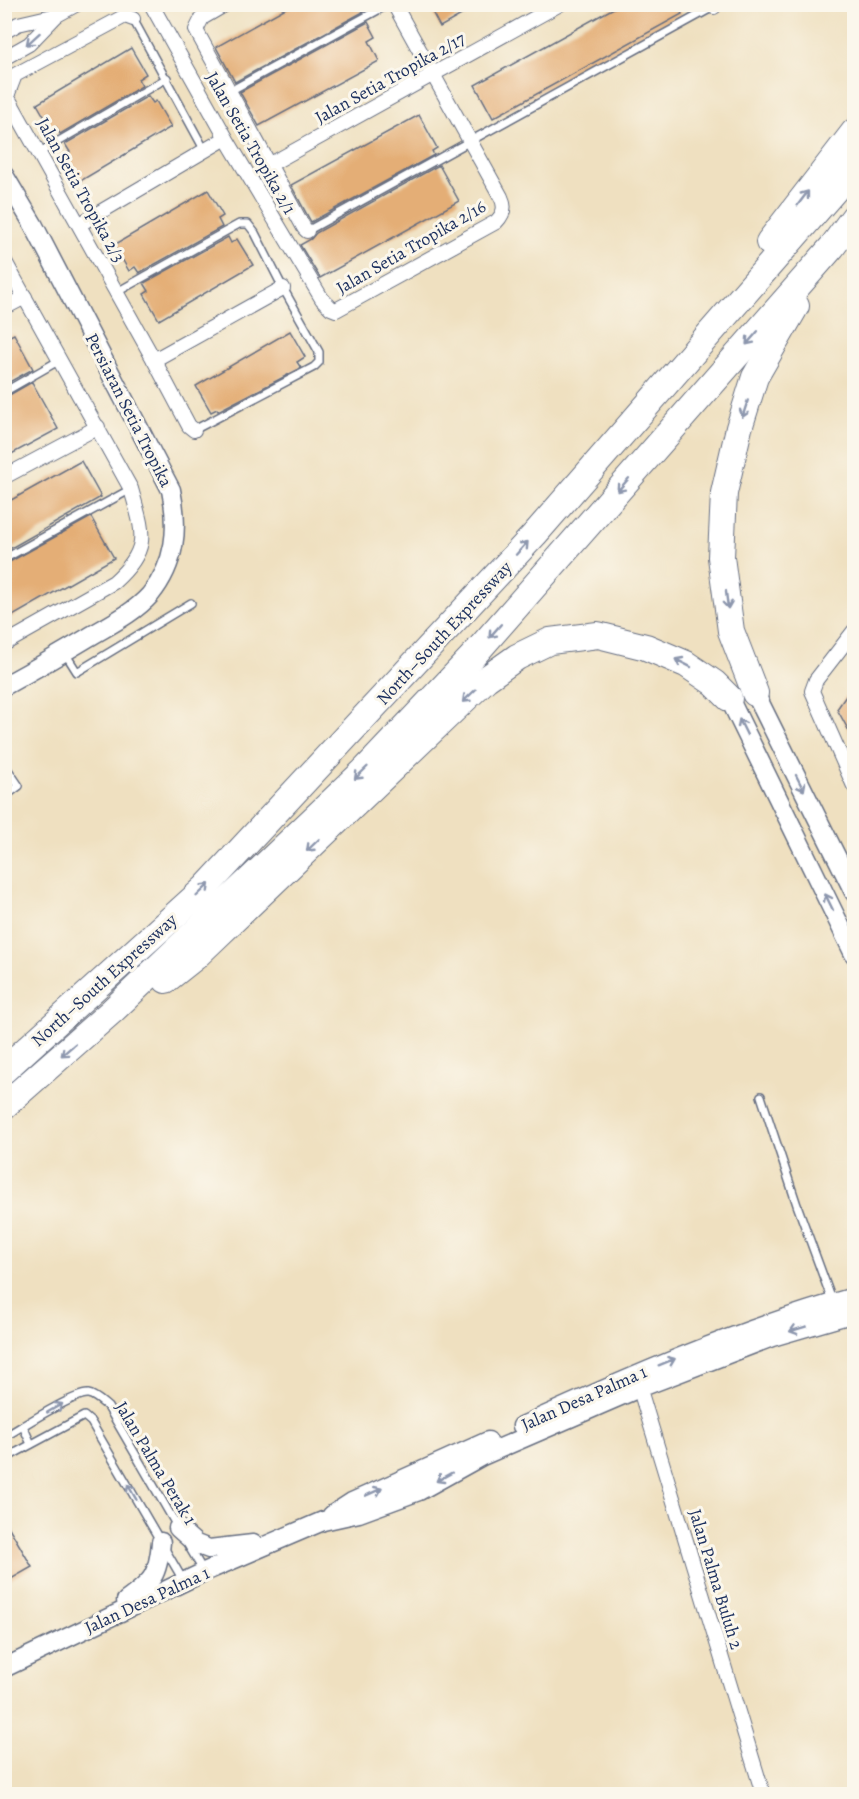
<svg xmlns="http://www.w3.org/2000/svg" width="859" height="1799" font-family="Alegreya,serif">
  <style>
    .building { fill: #e4ae76 }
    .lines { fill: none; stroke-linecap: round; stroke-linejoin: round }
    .service-casing { stroke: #656d80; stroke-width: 10 }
    .minor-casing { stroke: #656d80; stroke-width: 16 }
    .tertiary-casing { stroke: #656d80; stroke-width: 21 }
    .motorway-casing { stroke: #656d80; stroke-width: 28 }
    .service { stroke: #fff; stroke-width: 7 }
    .minor { stroke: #fff; stroke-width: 14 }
    .tertiary { stroke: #fff; stroke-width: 18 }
    .motorway { stroke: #fff; stroke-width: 26 }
    .oneway { stroke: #8d97ae }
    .labels { text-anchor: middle; stroke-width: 6; stroke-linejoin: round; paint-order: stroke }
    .street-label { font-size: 18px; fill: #1b2f5e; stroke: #fbf7ec }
  </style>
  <rect width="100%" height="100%" fill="#fbf7ec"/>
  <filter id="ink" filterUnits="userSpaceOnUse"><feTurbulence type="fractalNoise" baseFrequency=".0167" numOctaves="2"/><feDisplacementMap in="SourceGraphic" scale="12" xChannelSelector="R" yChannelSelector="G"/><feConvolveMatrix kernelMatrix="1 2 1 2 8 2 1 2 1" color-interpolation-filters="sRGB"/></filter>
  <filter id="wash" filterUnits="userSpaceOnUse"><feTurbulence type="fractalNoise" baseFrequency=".008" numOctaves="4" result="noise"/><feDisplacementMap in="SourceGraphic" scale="24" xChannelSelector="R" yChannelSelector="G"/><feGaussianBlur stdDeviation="1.35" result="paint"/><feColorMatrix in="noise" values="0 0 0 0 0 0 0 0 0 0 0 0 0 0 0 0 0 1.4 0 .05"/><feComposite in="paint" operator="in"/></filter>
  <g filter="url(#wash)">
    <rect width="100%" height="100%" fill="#efe0c0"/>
    <g id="blocks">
      <g class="building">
        <polygon points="293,4 359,4 363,12 235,82 216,47"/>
        <polygon points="428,4 481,4 440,27"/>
        <polygon points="621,4 677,4 682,14 493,118 475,85"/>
        <polygon points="368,22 376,37 369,41 379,61 259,126 240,92"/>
        <polygon points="131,48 146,74 138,79 142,86 60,134 56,127 52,130 37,104"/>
        <polygon points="148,96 153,103 156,101 171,127 77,183 62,157 70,152 65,144"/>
        <polygon points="419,115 437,148 432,151 434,155 311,222 291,185"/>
        <polygon points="439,165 459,201 320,278 300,245 311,239 316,233"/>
        <polygon points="208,190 223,216 218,219 222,227 139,273 135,267 129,271 114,245"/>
        <polygon points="228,237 231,243 237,239 253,265 159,320 144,294 149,291 144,283"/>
        <polygon points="290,331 305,357 297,362 301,368 218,411 217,409 211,412 196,386"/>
        <polygon points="14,334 33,369 4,385 4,339"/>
        <polygon points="32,382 58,429 4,458 4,398"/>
        <polygon points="81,461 101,497 4,552 4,504"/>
        <polygon points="91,517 114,558 4,621 4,565"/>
        <polygon points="855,683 855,742 837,709"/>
        <polygon points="4,1519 32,1567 4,1583"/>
      </g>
    </g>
  </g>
  <g filter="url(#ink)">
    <use href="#blocks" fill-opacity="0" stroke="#656d80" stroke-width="1.5"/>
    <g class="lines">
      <defs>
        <g id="service">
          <polyline points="133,19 204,149"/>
          <polyline points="230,91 389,4"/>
          <polyline points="40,152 167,78"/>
          <polyline points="307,231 715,6"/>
          <polyline points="117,292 239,224 248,224 255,233 283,288 319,352 319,362 314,367 194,430"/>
          <polyline points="4,392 60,360"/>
          <polyline points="4,559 131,489"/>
          <polyline points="65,653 77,672 191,603"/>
          <polyline points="4,764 19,786 4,797"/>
          <polyline points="761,1096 797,1205 833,1303"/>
          <polyline points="23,1426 31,1444"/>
          <path d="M4,1437C20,1428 74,1393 88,1394C95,1395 102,1402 108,1407L178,1528"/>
          <polyline points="4,1459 84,1416 91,1422 183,1580"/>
          <polyline points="188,1545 204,1572"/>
        </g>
        <g id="minor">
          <path d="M151,4L226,138L322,299L331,308L336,310L496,222C504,214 506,207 501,197L394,4"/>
          <polyline points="226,4 202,18 196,30 304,228 307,231"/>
          <polyline points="713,4 714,7"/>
          <polyline points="133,19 125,16 15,75 7,96 154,360 189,426 194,430"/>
          <polyline points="4,32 18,24 57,15 77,4"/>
          <polyline points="4,58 29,44 57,15"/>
          <polyline points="269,165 560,4"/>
          <polyline points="80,224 226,138"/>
          <path d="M4,260L131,489C143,532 152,548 114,582L4,644"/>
          <polyline points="4,308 25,297"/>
          <polyline points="154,360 283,288"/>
          <polyline points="4,477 98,427"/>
          <polyline points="854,631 816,680 812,691 854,786"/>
          <polyline points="637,1380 763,1794"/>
        </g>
        <g id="tertiary">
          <path d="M4,175L33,224L171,490C179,528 176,563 150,595C134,613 109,625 89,637C61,654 33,670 4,686"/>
          <polyline points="755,693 854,892"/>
          <polyline points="729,698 854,954"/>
          <path d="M522,1426C630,1377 739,1329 854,1297"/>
          <polyline points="332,1515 352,1502 488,1441"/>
          <polyline points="178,1528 196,1544 209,1549 253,1544"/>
          <path d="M126,1601C153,1581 158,1576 161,1542"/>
          <polyline points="4,1668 204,1572 323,1521 359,1513 419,1491 482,1456 639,1388 772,1337 854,1313"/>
        </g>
        <g id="motorway">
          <polyline points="769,242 854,132"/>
          <polyline points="755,693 731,631 721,557 724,493 739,428 755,377 796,306"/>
          <polyline points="166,980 195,957 486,679 517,657 550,641 598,635 646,647 686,664 714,683 729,698"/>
          <polyline points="4,1070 204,889 535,534 854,168"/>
          <polyline points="4,1106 112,1011 365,770 473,656 832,247 854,217"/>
        </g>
      </defs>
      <use href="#service" class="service-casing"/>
      <use href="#minor" class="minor-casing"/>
      <use href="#tertiary" class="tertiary-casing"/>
      <use href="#motorway" class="motorway-casing"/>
      <use href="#service" class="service"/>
      <use href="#minor" class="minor"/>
      <use href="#tertiary" class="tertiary"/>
      <use href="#motorway" class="motorway"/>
    </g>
    <defs><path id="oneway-shaft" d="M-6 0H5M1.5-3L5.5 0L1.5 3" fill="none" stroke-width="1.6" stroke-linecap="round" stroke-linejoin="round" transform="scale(1.5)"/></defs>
    <g class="oneway">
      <use href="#oneway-shaft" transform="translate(33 39) rotate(138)"/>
      <use href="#oneway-shaft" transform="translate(803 198) rotate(-53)"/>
      <use href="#oneway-shaft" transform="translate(752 338) rotate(131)"/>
      <use href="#oneway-shaft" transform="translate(745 409) rotate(108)"/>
      <use href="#oneway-shaft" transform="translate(623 485) rotate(131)"/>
      <use href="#oneway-shaft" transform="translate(522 548) rotate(-48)"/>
      <use href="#oneway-shaft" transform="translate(727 600) rotate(83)"/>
      <use href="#oneway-shaft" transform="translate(495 631) rotate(131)"/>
      <use href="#oneway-shaft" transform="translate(683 663) rotate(-153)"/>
      <use href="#oneway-shaft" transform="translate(469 696) rotate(136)"/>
      <use href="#oneway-shaft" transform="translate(743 727) rotate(-116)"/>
      <use href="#oneway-shaft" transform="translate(361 773) rotate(136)"/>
      <use href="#oneway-shaft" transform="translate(800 783) rotate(63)"/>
      <use href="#oneway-shaft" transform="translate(313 845) rotate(136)"/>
      <use href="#oneway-shaft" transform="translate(203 890) rotate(-44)"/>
      <use href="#oneway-shaft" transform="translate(829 902) rotate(-116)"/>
      <use href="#oneway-shaft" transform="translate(68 1050) rotate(139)"/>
      <use href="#oneway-shaft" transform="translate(798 1329) rotate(163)"/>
      <use href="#oneway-shaft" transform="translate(667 1362) rotate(-22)"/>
      <use href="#oneway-shaft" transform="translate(55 1408) rotate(-30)"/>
      <use href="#oneway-shaft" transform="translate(444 1477) rotate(151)"/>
      <use href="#oneway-shaft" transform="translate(132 1492) rotate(-120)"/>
      <use href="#oneway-shaft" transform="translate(374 1492) rotate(-24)"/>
    </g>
  </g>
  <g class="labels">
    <g class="street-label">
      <text transform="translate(390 78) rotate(-29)" y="6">Jalan Setia Tropika 2/17</text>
      <text transform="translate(251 143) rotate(60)" y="6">Jalan Setia Tropika 2/1</text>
      <text transform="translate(81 190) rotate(61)" y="6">Jalan Setia Tropika 2/3</text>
      <text transform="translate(411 247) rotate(-30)" y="6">Jalan Setia Tropika 2/16</text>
      <text transform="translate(129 410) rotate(63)" y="6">Persiaran Setia Tropika</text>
      <text transform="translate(444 633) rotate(-47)" y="6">North–South Expressway</text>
      <text transform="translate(104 980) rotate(-42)" y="6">North–South Expressway</text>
      <text transform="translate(584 1398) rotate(-24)" y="6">Jalan Desa Palma 1</text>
      <text transform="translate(156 1463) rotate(59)" y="6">Jalan Palma Perak 1</text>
      <text transform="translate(716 1579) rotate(73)" y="6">Jalan Palma Buluh 2</text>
      <text transform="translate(147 1600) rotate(-25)" y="6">Jalan Desa Palma 1</text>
    </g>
  </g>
  <rect width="859" height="1799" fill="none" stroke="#fbf7ec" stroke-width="24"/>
</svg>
